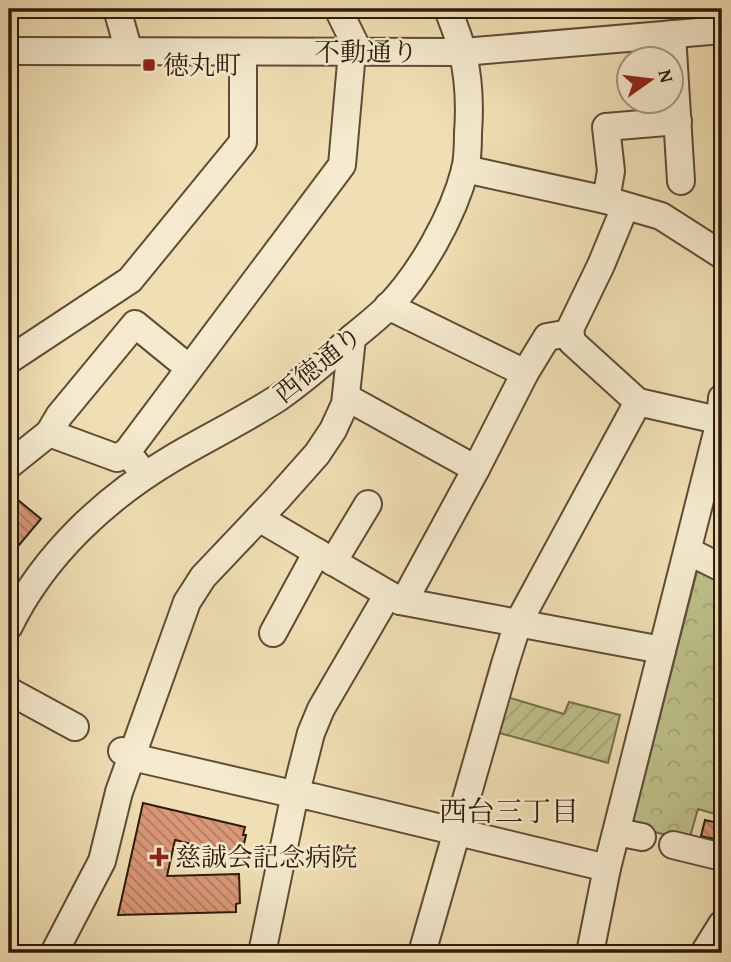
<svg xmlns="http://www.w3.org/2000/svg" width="731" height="962" font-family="'Gentium Book Plus','Noto Serif JP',serif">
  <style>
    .park { fill: url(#park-crowns); stroke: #766e4a; stroke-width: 2 }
    .garden { fill: url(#garden-furrows); stroke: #766e4a; stroke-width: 2 }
    .building { fill: url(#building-back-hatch); stroke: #2d1b0b; stroke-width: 2 }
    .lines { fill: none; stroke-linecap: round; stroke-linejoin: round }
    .minor-casing { stroke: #5e4c35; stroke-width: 30 }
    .minor { stroke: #f5eace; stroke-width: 26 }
    .poi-dot { fill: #8f2418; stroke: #f5eace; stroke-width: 2.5 }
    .labels { text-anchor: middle; stroke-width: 5; stroke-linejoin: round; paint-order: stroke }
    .street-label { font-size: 26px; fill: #2d1b0b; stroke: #f5eace }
    .poi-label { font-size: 26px; fill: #2d1b0b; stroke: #f5eace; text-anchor: start }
    .neighbourhood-label { font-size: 28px; fill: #2d1b0b; stroke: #f5eace }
  </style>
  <defs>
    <pattern id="park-crowns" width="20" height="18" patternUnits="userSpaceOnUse" patternTransform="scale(1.75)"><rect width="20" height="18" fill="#bec18a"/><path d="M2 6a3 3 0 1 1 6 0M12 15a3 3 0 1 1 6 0" fill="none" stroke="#a4a576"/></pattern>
    <pattern id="garden-furrows" width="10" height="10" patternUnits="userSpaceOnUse" patternTransform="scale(1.75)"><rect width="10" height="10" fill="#bec18a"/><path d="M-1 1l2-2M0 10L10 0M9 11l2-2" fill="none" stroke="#a4a576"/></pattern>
    <pattern id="building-back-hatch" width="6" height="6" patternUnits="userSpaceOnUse" patternTransform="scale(1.75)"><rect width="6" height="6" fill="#da9878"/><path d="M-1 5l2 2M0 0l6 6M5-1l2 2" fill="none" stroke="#b17b61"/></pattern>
  </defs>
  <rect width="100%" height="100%" fill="#f0dfb4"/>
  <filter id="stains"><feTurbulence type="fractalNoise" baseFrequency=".00286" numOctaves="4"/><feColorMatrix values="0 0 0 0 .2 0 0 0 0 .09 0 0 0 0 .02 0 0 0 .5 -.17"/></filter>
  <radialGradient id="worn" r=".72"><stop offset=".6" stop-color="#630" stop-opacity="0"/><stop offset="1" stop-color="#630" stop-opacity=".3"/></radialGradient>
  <polygon class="park" points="704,568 722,577 722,816 698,809 689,840 637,828 633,822 697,571"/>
  <polygon class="garden" points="507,697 564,714 569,702 620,715 608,763 496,732"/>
  <g class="building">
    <polygon points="18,500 41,519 9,557 9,511"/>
    <polygon points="143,803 245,827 243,835 246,835 241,856 175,840 167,876 239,874 240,903 236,904 236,912 118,915"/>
    <polygon points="705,820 722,824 722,841 701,836"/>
  </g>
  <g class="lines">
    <defs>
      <g id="minor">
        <polyline points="117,9 126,41 127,51"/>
        <polyline points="338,9 359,52"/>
        <polyline points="672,34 681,181"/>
        <polyline points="9,51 463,52 722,30"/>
        <polyline points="465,169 606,200 661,216 722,255"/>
        <polyline points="606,200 611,171 606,127 678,121"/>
        <polyline points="625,207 601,265 570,329 572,342 638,402 722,421"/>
        <polyline points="388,306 525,373"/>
        <polyline points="9,360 130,280 243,142 243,52"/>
        <polyline points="346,397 476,469"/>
        <polyline points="49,433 59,416 135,324 189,368"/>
        <polyline points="9,465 49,433 117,458 127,452"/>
        <polyline points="145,475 127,452 342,165 352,52"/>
        <polyline points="259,518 400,601 662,650"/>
        <polyline points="688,551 722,568"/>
        <polyline points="333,562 368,504"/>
        <polyline points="400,601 409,592 476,469 525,373 547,337 570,333"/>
        <path d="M9,626C44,555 105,498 173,458C207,438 244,420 278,398C304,380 328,359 352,338C364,328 377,318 388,307C421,273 453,216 465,170C468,158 468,145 468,133C470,106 469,80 463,54C460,39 453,24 448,9"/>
        <polyline points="273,633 317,552"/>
        <polyline points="9,691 75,727"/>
        <polyline points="122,751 132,757 284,792 313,797 607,868"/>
        <polyline points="617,832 642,837"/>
        <polyline points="673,845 722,857"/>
        <polyline points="54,953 102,861 119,792 187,602 203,577 277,499 317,454 333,430 345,404 352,338"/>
        <polyline points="262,953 292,808 311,733 321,709 388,594"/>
        <polyline points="422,953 505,664 518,623 638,402"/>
        <polyline points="590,953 607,868 720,421 722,398"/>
        <polyline points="704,953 722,924"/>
      </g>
    </defs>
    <use href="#minor" class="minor-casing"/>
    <use href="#minor" class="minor"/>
  </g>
  <g class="poi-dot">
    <rect x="142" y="58" width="14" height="14" rx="3.5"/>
    <path d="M155.5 846.5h7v7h7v7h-7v7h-7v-7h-7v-7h7z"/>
  </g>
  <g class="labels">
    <g class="street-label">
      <text x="366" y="61">不動通り</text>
      <text transform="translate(318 364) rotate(-39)" y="9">西徳通り</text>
    </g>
    <g class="poi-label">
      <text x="163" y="74">徳丸町</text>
      <text x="175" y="866">慈誠会記念病院</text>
    </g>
    <g class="neighbourhood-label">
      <text x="509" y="821">西台三丁目</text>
    </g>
  </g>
  <rect width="731" height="962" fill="none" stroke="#f0dfb4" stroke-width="35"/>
  <rect x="10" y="10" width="710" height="941" fill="none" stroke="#2d1b0b" stroke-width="3.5"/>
  <rect x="18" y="18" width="696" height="927" fill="none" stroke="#2d1b0b" stroke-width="2"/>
  <g transform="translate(650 80) rotate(76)"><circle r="33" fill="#f5eace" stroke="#a59780" stroke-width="2"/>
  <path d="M0-5L12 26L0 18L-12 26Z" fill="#8f2418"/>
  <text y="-10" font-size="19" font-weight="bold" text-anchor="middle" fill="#2d1b0b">N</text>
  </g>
  <rect width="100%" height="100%" filter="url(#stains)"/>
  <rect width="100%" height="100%" fill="url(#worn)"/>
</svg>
